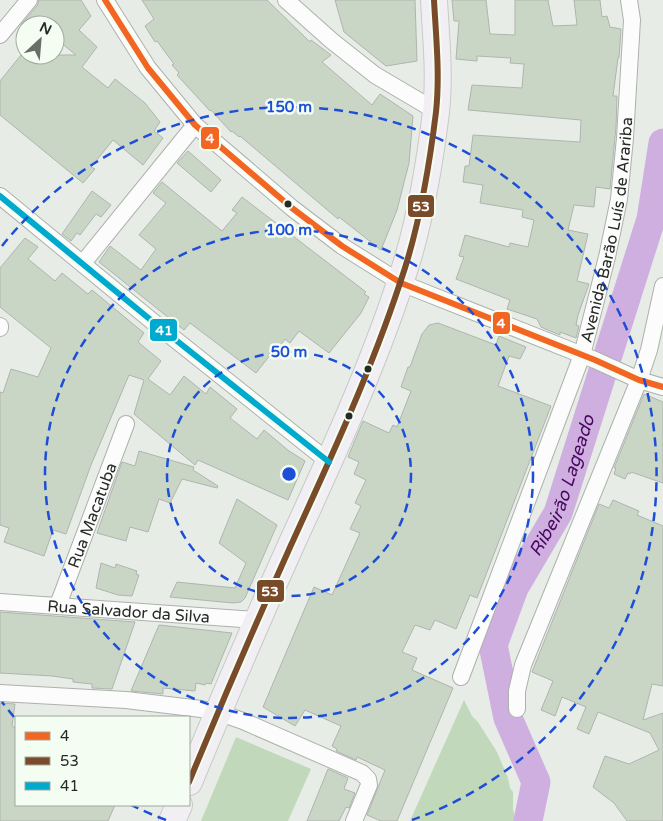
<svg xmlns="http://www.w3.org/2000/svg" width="663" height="821" font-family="'Varela Round',sans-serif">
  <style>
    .green { fill: #c1d8ba }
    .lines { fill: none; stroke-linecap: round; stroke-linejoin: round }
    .river { stroke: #cfafe0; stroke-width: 29 }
    .building { fill: #c9d6c5; stroke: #afb4af }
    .street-casing { stroke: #adb1ac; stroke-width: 18 }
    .primary-casing { stroke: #c7cac6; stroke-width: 28 }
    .street { stroke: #fbfcfb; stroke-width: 16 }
    .primary { stroke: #f2eff4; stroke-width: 26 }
    .bus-1-casing { stroke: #f4fdf1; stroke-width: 10 }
    .bus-2-casing { stroke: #f4fdf1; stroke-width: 10 }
    .bus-3-casing { stroke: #f4fdf1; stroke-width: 10 }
    .bus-1 { stroke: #f26522; stroke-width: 6 }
    .bus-2 { stroke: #7a4b2a; stroke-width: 6 }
    .bus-3 { stroke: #00a9ce; stroke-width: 6 }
    .ring { fill: none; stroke: #1d4ed8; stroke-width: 2.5; stroke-dasharray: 9 6 }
    .bus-dot { fill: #262a25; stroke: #f4fdf1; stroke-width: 2 }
    .labels { text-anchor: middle; stroke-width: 5; stroke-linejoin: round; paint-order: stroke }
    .street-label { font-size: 16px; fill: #262a25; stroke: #f4fdf1 }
    .water-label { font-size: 18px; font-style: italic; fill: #490760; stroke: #f4fdf1 }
    .centre { fill: #1d4ed8; stroke: #f4fdf1; stroke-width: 2.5 }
    .ring-label { font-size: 15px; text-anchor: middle; font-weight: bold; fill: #1d4ed8; stroke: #f4fdf1; stroke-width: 5; stroke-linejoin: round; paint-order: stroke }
    .line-badge { stroke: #f4fdf1; stroke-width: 2 }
    .badge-label { font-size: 14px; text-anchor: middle; font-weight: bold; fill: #fff }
  </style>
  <rect width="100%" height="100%" fill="#e7ede6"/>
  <g class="green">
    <polygon points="464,700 472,716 478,722 497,752 508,778 510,788 513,792 513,809 516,821 410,821"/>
    <polygon points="236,737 311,769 288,821 201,821"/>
  </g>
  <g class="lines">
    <path class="river" id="s1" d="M528,821L536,782L508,718L493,645L514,588L558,513L651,219L663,143"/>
  </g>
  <g class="building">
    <polygon points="39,0 81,0 91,16 79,30 97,47 82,67 108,88 115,79 145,103 160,122 154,131 163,138 143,165 113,140 91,167 95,169 83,183 0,115 0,81 21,55 76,55 55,38 55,25 21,25 37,6"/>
    <polygon points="142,0 267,0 310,42 311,40 331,55 322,62 372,105 380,94 413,116 409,163 397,210 381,250 339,217 338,219 240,136 239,137 232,131 231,132 211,110 210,111 177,75 179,73 172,65 174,64 157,41 155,42 145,26 154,19"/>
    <polygon points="335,0 415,0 417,61 386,66 344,32"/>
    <polygon points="452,0 486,0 490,34 515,35 515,0 548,0 553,26 577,25 574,0 600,0 602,17 607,16 610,27 621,29 619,58 618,58 613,96 617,96 616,127 610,189 596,187 594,207 574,205 568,230 588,234 577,281 589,284 578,315 576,325 579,326 576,338 560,332 560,335 550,331 541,327 537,319 507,309 510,300 456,279 464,257 459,256 465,235 509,247 510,243 528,247 534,220 522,217 523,210 480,203 483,185 463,182 465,166 469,166 473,135 580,142 581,120 468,110 472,85 522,88 524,64 510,63 511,58 477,56 477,61 456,59 459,21 454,21"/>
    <polygon points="188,151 221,180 211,192 177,163"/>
    <polygon points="162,182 222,231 237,213 232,210 242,197 366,292 364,294 369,297 361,313 329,353 299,331 290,343 285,339 280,346 278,345 256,373 190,323 184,330 99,262 110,246 141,270 156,249 139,235 166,203 153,193"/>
    <polygon points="92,191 111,205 101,217 96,214 80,235 77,233 71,241 62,234"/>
    <polygon points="25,238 38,247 28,259 55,281 62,273 88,294 92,290 144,333 138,342 161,361 148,379 170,395 184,376 206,394 210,387 237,409 230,418 257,439 264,430 289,451 305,461 288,500 198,460 195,465 134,414 144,380 129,375 91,465 66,534 53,530 44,556 4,542 9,528 0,525 0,392 3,393 11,369 38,377 51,348 0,307 0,268"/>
    <polygon points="438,323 496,345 499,336 526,347 520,359 509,356 498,386 551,406 477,598 470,595 456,629 435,620 430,630 415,625 402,652 417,658 412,670 453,688 397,821 381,821 367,815 385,770 357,757 356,760 336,751 337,749 332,746 341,726 305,710 295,726 263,707 314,587 332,595 360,533 350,529 361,506 355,503 366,480 354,474 359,462 348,457 363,421 389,433 393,425 397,427 411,391 401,387 408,367 410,367 422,334 429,325"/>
    <polygon points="644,394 663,402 663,483 631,472 630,474 628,473 625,479 614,474 616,468 614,468"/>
    <polygon points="139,451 194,467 193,470 218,486 217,488 182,479 170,503 159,499 148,532 130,527 126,541 97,533 122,462 135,466"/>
    <polygon points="237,499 277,525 245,598 241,602 233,603 170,597 177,582 235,588 246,563 219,543"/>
    <polygon points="613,500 639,511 637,515 663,526 663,686 652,684 643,720 663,713 663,821 627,821 614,803 593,787 605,756 629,764 659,750 650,733 598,712 589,734 577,729 586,707 562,697 555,716 541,710 553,681 532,672 599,504 609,508"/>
    <polygon points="101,563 115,568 116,564 137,571 136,574 139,575 132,596 118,595 96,588"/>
    <polygon points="0,612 135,622 112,689 92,688 92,684 73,682 73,679 52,676 0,673"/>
    <polygon points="159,625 232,633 211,684 206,683 205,685 196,683 195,691 163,688 163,694 131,691"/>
    <polygon points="0,703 15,704 12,726 16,728 16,805 115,805 108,821 0,821"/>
    <polygon points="328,769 348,778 344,789 355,793 349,808 346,807 339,821 307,821"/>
  </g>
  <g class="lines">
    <defs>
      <g id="street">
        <polyline points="105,0 148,68 195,125 292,208 342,246 401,283 595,360 639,380 663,387"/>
        <polyline points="286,0 332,41 375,75 436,111"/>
        <polyline points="0,35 29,0"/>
        <polyline points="0,196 152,321 329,462"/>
        <polyline points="83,263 195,125"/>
        <polyline points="0,328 0,326"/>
        <path id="s2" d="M0,602L257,620"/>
        <path id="s3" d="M58,605L126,424"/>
        <path id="s4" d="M461,677L582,355L607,257L619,199L625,138L632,20L629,0"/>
        <polyline points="0,693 126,700 201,709 217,712 243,721 362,773 368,779 369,785 354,821"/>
        <polyline points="517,709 517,691 523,665 639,380 649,350 663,286"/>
      </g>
      <g id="primary">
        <path d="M189,782C222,702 256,623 291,545C330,460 371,371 400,283C419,229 429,169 436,112C440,75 436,37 434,0"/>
        <polyline points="172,821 179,805"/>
      </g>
    </defs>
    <use href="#street" class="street-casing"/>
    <use href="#primary" class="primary-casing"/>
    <use href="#street" class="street"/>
    <use href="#primary" class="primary"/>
    <defs>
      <polyline id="bus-1" points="105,0 148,68 195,125 292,208 342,246 401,283 595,360 639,380 663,387"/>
      <path id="bus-2" d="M189,782C222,702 256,623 291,545C330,460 371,371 400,283C419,229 429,169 436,112C440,75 436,37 434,0"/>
      <polyline id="bus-3" points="0,196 152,321 329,462"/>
    </defs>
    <use href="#bus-1" class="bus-1-casing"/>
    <use href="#bus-2" class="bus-2-casing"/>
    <use href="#bus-3" class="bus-3-casing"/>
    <use href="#bus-1" class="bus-1"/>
    <use href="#bus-2" class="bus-2"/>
    <use href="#bus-3" class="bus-3"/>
  </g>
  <g class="ring">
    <circle cx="289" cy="474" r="122"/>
    <circle cx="289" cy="474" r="244"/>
    <path d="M166 820A367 367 0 0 1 131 805M14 717A367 367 0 0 1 2 702M2 246A367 367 0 1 1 412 820"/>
  </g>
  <g class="bus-dot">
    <circle cx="288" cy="204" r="4.5"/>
    <circle cx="368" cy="369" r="4.5"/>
    <circle cx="349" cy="416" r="4.5"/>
  </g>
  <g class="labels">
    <g class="street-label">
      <text dy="6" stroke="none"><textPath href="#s4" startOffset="472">Avenida Barão Luís de Arariba</textPath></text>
      <text dy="6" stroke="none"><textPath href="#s3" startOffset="96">Rua Macatuba</textPath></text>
      <text dy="6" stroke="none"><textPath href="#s2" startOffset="129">Rua Salvador da Silva</textPath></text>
    </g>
    <g class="water-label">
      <text dy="6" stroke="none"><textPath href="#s1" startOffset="359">Ribeirão Lageado</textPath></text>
    </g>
  </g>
  <circle cx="289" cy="474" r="8" class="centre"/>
  <g class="ring-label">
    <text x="289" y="112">150 m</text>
    <text x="289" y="235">100 m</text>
    <text x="289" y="357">50 m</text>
  </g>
  <g class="line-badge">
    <rect x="200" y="126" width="20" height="24" rx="5" fill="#f26522"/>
    <rect x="407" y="194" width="28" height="24" rx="5" fill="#7a4b2a"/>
    <rect x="492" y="311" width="19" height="24" rx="5" fill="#f26522"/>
    <rect x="149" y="318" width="29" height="24" rx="5" fill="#00a9ce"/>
    <rect x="256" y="579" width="29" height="24" rx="5" fill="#7a4b2a"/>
  </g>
  <g class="badge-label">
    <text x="210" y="143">4</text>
    <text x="421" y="211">53</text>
    <text x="501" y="328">4</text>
    <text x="164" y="335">41</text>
    <text x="270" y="596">53</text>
  </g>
  <rect x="15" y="716" width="175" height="90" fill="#f4fdf1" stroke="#a2a99f"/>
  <rect x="25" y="732" width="25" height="8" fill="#f26522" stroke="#a2a99f"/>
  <text x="60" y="741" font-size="15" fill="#262a25">4</text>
  <rect x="25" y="757" width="25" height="8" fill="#7a4b2a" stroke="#a2a99f"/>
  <text x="60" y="766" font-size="15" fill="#262a25">53</text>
  <rect x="25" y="782" width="25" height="8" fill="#00a9ce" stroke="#a2a99f"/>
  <text x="60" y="791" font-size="15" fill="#262a25">41</text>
  <g transform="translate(40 40) rotate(26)"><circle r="24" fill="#f4fdf1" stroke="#a2a99f"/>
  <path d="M0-4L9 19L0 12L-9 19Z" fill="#6a6e69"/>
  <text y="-8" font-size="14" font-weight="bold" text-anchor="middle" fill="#262a25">N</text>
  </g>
</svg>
